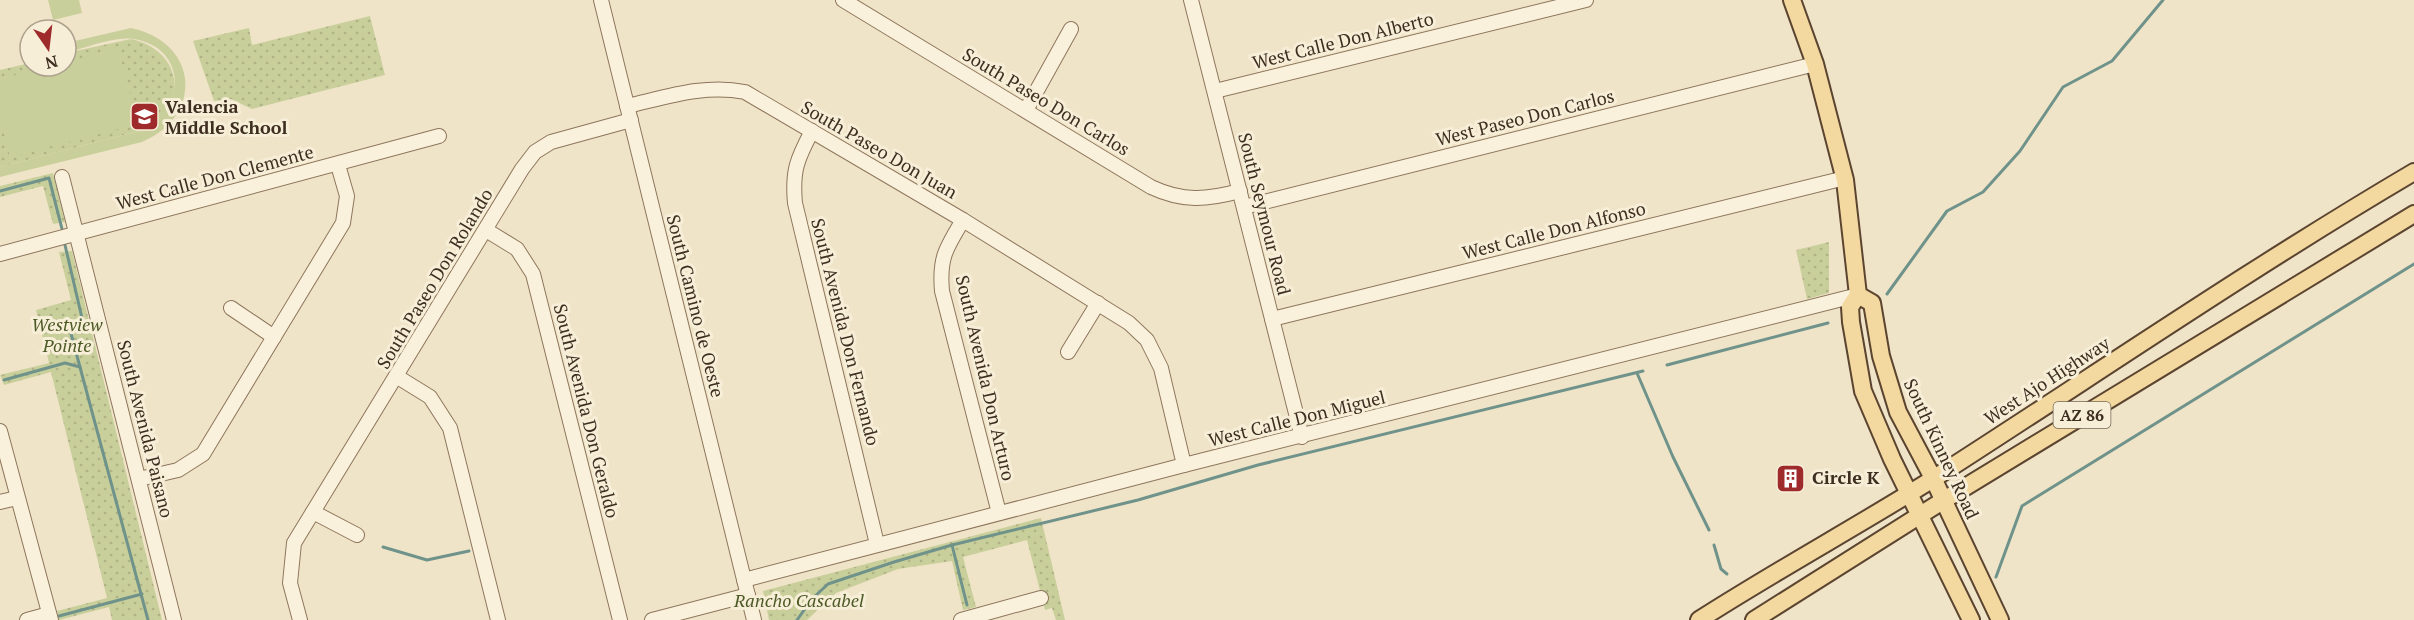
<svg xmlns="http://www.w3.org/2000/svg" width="2414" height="620" font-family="'PT Serif',serif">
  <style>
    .grass { fill: url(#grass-dots) }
    .pitch { fill: #c9cf9b }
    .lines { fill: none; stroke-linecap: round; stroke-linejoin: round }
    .stream { stroke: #6f938a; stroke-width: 3 }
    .minor-casing { stroke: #8d765c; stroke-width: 16 }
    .major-casing { stroke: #5b4430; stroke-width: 20 }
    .minor { stroke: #faf1dc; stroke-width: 14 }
    .major { stroke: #f3d9a0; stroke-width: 16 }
    .labels { text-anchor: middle; stroke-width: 6; stroke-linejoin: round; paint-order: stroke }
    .shield { fill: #f7eed8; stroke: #756857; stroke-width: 1.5 }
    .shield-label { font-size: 16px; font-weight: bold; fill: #3d2e20 }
    .street-label { font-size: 18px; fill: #3d2e20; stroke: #f7eed8 }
    .poi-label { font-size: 18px; font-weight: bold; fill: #3d2e20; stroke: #f7eed8; text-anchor: start }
    .park-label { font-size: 18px; font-style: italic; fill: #4d5a26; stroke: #f7eed8 }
  </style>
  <defs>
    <pattern id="grass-dots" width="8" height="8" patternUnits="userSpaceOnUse" patternTransform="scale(1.5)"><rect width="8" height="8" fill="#c9cf9b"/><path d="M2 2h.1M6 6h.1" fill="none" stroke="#aeb285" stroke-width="1.8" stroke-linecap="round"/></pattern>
  </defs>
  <rect width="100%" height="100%" fill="#f0e4c8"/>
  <g class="grass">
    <polygon points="370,16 385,75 252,109 231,99 214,101 193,41 249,28 252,45"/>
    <path d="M131,39C185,51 190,110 139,131L0,167V70L30,63V66H66V53Z"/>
    <polygon points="53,173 65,222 53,224 43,186 0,197 0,186"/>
    <polygon points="1829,242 1829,293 1807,299 1796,250"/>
    <polygon points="72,251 162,620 112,620 109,607 59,620 57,611 107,598 51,372 4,385 0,375 49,363 36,310 71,300 59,252"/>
    <polygon points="1041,518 1065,620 1056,620 1052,608 1045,610 1027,540 963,557 976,607 963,610 952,561 898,569 836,593 807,620 769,620 763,591"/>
  </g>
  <g class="pitch">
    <polygon points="48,0 79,0 82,13 53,20"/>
    <path d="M131,28C198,42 205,115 142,142L0,177V167L139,131C187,111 188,48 134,39C113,36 86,48 66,53V43Z"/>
    <polygon points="118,48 138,124 10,157 0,117 0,79 50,66 66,66 66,62"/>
  </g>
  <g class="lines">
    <g class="stream">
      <polyline points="0,191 49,178 62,229"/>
      <polyline points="65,245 82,318 70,330 148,620"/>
      <polyline points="1887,294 1947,211 1983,192 2020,151 2063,87 2112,61 2163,0"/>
      <polyline points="1667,365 1828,323"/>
      <polyline points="1637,373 1673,457 1709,530"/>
      <polyline points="4,380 65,363 80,367"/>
      <polyline points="952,545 967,605"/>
      <polyline points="1714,545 1721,569 1727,574"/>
      <polyline points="383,547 427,560 469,551"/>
      <polyline points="1996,577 2022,506 2414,264"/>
      <polyline points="59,616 142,594"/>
      <polyline points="797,620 812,599 828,584 894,562 952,545 1138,500 1258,465 1643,371"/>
    </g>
    <defs>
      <g id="minor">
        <polyline points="601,0 754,620"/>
        <path d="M843,0L1151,187C1183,202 1206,200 1240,191"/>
        <polyline points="1191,0 1302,437"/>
        <polyline points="1215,91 1586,0"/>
        <path d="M627,106C667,97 704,84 745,92L963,220L1129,323L1147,340L1161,368L1184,465"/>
        <polyline points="1026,110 1071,29"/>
        <path d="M812,131C797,159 792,171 795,203L877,544"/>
        <polyline points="62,177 174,620"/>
        <polyline points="1244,207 1815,64"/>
        <path d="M963,220C946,248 939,258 942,291L999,513"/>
        <polyline points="486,230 517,249 533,274 620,620"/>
        <polyline points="0,254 439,136"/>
        <polyline points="231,308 274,337"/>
        <polyline points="1272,319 1845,178"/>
        <polyline points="1068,352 1098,303"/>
        <polyline points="396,376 430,397 450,428 498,620"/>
        <polyline points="0,431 51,620"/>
        <polyline points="139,479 178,470 203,454 343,223 347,196 338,165"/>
        <polyline points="0,502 17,498"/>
        <polyline points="313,512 357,535"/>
        <polyline points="744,580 1184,465 1858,295"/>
        <polyline points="27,620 49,614"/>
        <polyline points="300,620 290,583 294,543 522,169 535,152 551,142 631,120"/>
        <polyline points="652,620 748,595"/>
        <polyline points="961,620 1041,598"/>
      </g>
      <g id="major">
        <polyline points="1792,0 1815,64 1845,180 1858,295 1850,307 1851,322 1863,391 1892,459 1971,620"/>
        <polyline points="1858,295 1872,303 1881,356 1898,412 1933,478 2000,620"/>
        <path d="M1699,620C1777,570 1858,526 1936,477C2095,375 2251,268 2414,172"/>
        <polyline points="1754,620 1944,500 2414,214"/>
      </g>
    </defs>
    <use href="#minor" class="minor-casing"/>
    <use href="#major" class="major-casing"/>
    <use href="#minor" class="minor"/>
    <use href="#major" class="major"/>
  </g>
  <defs>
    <symbol id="school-square" viewBox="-11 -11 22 22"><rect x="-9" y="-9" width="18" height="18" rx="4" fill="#9e2a2b" stroke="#f7eed8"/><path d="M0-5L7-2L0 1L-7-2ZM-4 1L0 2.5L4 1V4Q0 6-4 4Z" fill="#fff"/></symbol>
    <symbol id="building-square" viewBox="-11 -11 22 22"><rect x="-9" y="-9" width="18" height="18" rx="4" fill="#9e2a2b" stroke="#f7eed8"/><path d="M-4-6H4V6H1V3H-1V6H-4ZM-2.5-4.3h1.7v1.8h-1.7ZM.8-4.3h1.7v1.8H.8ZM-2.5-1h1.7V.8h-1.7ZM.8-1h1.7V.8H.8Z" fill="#fff"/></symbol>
  </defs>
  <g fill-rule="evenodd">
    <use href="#school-square" x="128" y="100" width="33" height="33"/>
    <use href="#building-square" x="1774" y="462" width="33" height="33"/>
  </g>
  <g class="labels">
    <rect class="shield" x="2053.5" y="402" width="57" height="26" rx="4.5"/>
    <g class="shield-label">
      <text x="2082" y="421">AZ 86</text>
    </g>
    <g class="street-label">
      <text transform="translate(1343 41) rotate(-14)" y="6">West Calle Don Alberto</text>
      <text transform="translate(1046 102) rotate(31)" y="6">South Paseo Don Carlos</text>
      <text transform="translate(1525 118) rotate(-14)" y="6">West Paseo Don Carlos</text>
      <text transform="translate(879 150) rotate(30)" y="6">South Paseo Don Juan</text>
      <text transform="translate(215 178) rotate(-15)" y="6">West Calle Don Clemente</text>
      <text transform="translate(1264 214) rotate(76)" y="6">South Seymour Road</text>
      <text transform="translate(1554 231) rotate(-14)" y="6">West Calle Don Alfonso</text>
      <text transform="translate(435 279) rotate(-59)" y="6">South Paseo Don Rolando</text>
      <text transform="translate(695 306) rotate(76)" y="6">South Camino de Oeste</text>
      <text transform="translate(845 332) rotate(76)" y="6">South Avenida Don Fernando</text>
      <text transform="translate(985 378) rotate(77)" y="6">South Avenida Don Arturo</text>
      <text transform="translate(2047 381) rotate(-33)" y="6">West Ajo Highway</text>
      <text transform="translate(586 411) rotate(76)" y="6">South Avenida Don Geraldo</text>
      <text transform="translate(1297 419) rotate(-14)" y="6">West Calle Don Miguel</text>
      <text transform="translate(145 429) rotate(76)" y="6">South Avenida Paisano</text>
      <text transform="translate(1941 449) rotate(65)" y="6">South Kinney Road</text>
    </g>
    <g class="poi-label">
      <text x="165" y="113">Valencia<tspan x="165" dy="21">Middle School</tspan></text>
      <text x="1812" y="484">Circle K</text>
    </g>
    <g class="park-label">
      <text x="67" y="331">Westview<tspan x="67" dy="21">Pointe</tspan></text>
      <text x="799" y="607">Rancho Cascabel</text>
    </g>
  </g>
  <g transform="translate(48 48) rotate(166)"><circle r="28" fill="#f7eed8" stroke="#ada18e" stroke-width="1.5"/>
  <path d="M0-4.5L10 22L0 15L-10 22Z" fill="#9e2a2b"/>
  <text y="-9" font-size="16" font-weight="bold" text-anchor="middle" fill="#3d2e20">N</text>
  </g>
</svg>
